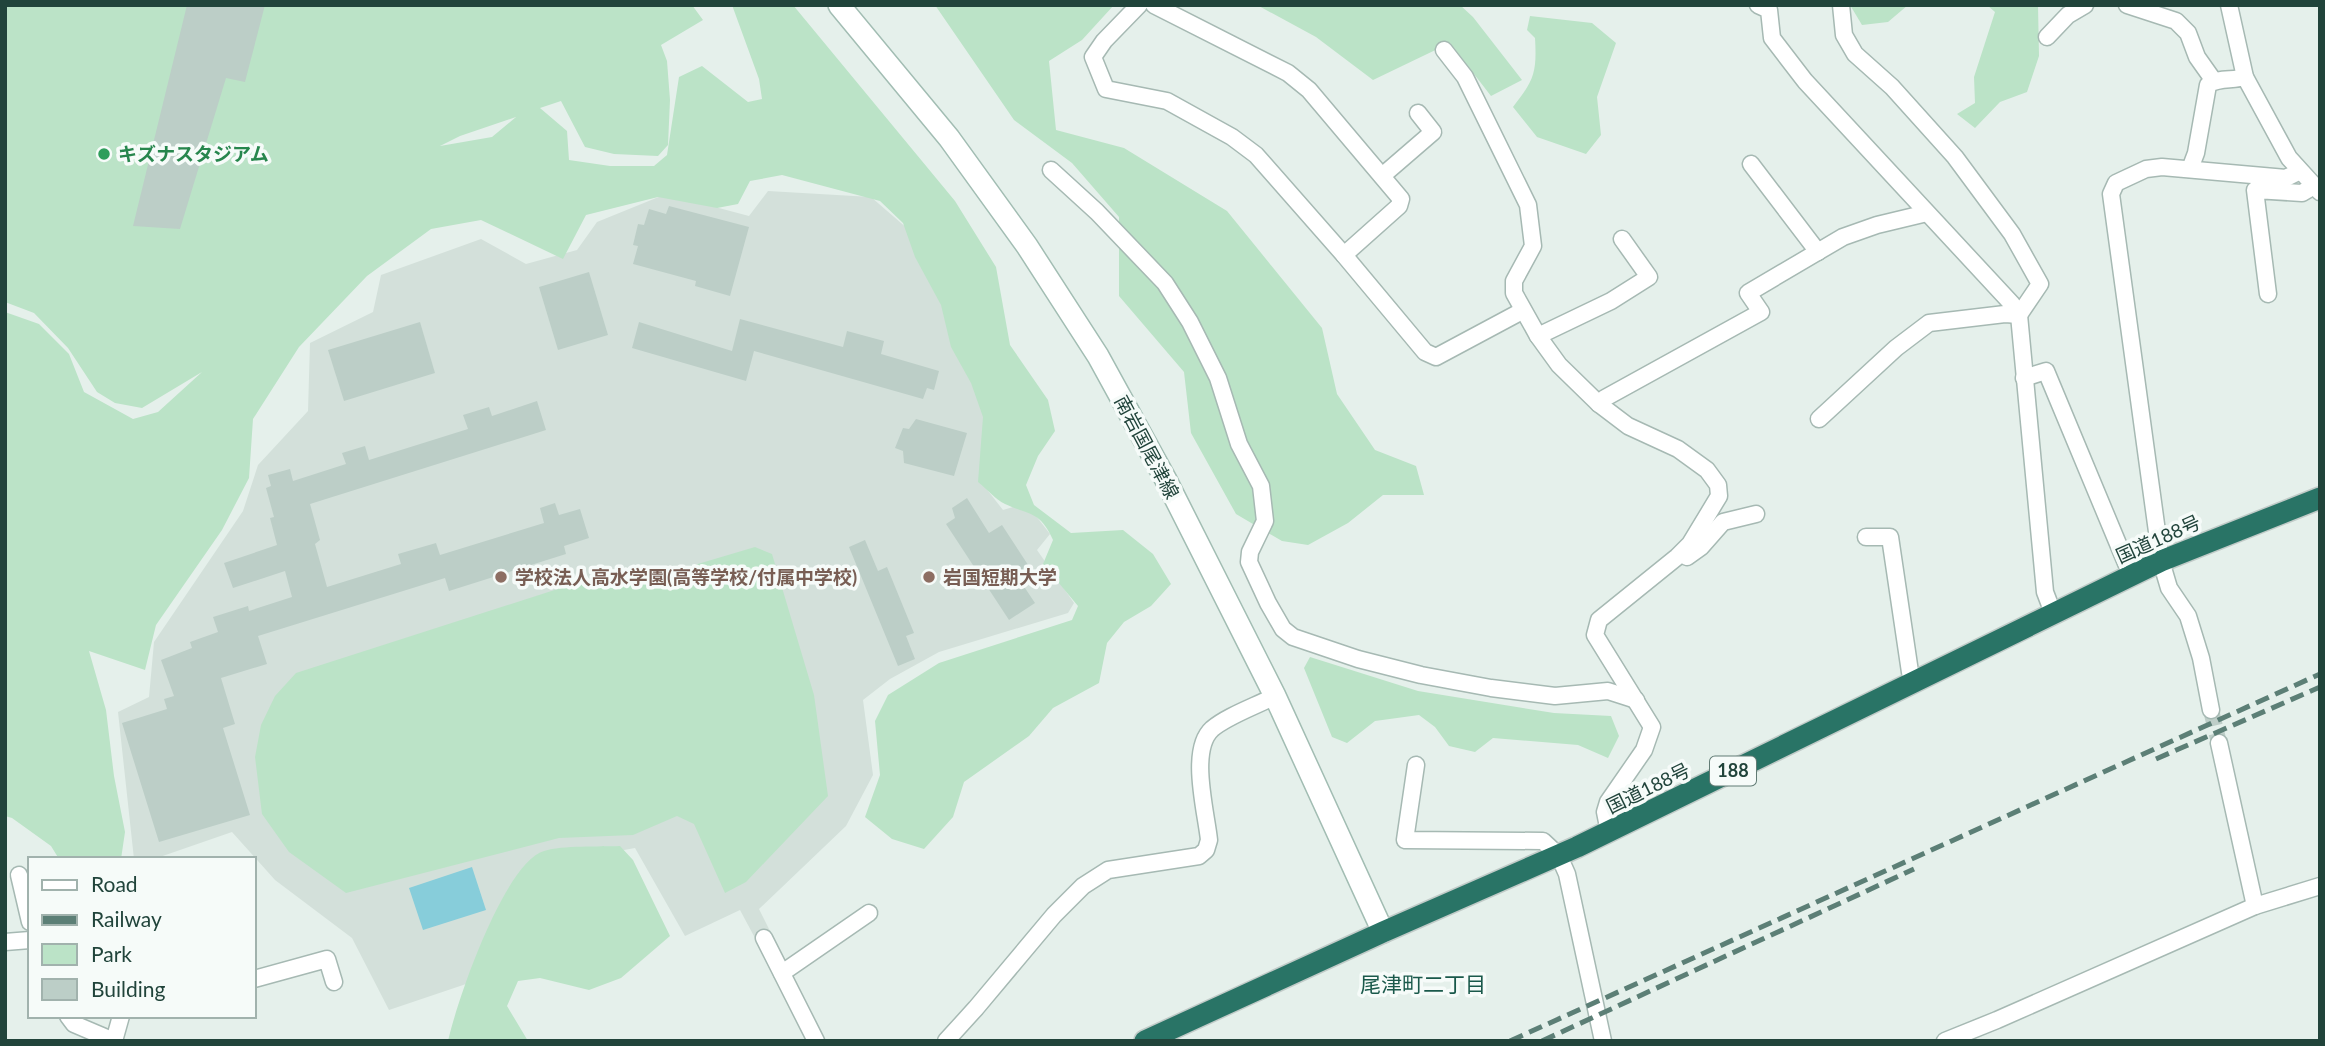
<svg xmlns="http://www.w3.org/2000/svg" width="2325" height="1046" font-family="Lato,'Noto Sans JP',sans-serif">
  <style>
    .built { fill: #d3e0da }
    .green { fill: #bbe3c7; fill-rule: evenodd }
    .water { fill: #87cdda }
    .building { fill: #bccec7 }
    .lines { fill: none; stroke-linecap: round; stroke-linejoin: round }
    .street-tunnel { stroke: #becec8; stroke-width: 16; stroke-dasharray: 16 8; stroke-linecap: butt }
    .street-casing { stroke: #a6b9b3; stroke-width: 19 }
    .secondary-casing { stroke: #a2bdb3; stroke-width: 24 }
    .highway-casing { stroke: #c1cbc8; stroke-width: 24 }
    .street { stroke: #fff; stroke-width: 16 }
    .secondary { stroke: #fff; stroke-width: 21 }
    .highway { stroke: #297466; stroke-width: 21 }
    .rail { stroke: #5c7f76; stroke-width: 5; stroke-dasharray: 14 7; stroke-linecap: butt }
    .leisure-dot { fill: #2e9e5b; stroke: #f6fbf9; stroke-width: 2.5 }
    .education-dot { fill: #8d6e63; stroke: #f6fbf9; stroke-width: 2.5 }
    .labels { text-anchor: middle; stroke-width: 7; stroke-linejoin: round; paint-order: stroke }
    .shield { fill: #f6fbf9; stroke: #617b74; stroke-width: 2 }
    .shield-label { font-size: 18px; font-weight: bold; fill: #21443b }
    .leisure-label { font-size: 19px; font-weight: bold; fill: #27864d; stroke: #f6fbf9; text-anchor: start }
    .street-label { font-size: 19px; fill: #21443b; stroke: #f6fbf9 }
    .education-label { font-size: 19px; font-weight: bold; fill: #785e54; stroke: #f6fbf9; text-anchor: start }
    .neighbourhood-label { font-size: 21px; fill: #1a594b; stroke: #f6fbf9 }
  </style>
  <rect width="100%" height="100%" fill="#e5f0eb"/>
  <polygon class="built" points="768,191 871,197 916,236 988,415 985,487 1003,510 1026,503 1050,534 1037,550 1074,603 1068,613 939,652 890,679 863,700 873,775 846,826 759,909 770,931 755,938 740,910 685,936 635,848 527,868 472,982 389,1010 352,938 275,880 232,832 154,859 134,859 118,712 149,697 154,642 243,511 258,465 308,411 310,343 373,312 381,275 481,239 526,264 577,250 597,222 666,194 749,216"/>
  <g class="green">
    <path d="M5,5H692L703,20L661,45L667,61L670,100L668,145L658,156L614,154L585,147L561,101L540,108L567,131L569,160L610,166H654L667,155L679,77L702,66L748,102L762,99L759,79L732,5H793L955,201L996,267L1010,345L1048,400L1055,431L1038,456L1026,485L1034,505L1071,533L1123,530L1153,554L1171,584L1151,606L1124,622L1107,643L1099,683L1053,708L1029,736L964,782L953,817L924,849L892,839L865,817L880,775L875,721L888,695L939,663L1072,620L1078,606L1043,564L1053,540C1040,511 1031,516 1005,504C995,499 987,489 978,482L983,417L971,383L951,347L941,305L915,257L903,223L880,201L782,175L750,181L738,204L717,208L658,197L586,215L563,259L481,220L431,229L367,276L299,347L253,419L249,478L222,530L156,625L145,670L89,651L106,710L114,776L125,832L121,859H59L51,846L12,818L5,816V312L39,324L69,354L84,392L133,419L158,412L202,372L142,408L115,403L97,392L68,348L34,313L5,302ZM516,117L492,137L440,146L460,136Z"/>
    <polygon points="935,5 1114,5 1082,40 1049,61 1056,130 1124,148 1227,211 1322,328 1337,394 1375,450 1416,466 1424,495 1383,495 1348,523 1308,545 1282,541 1236,514 1191,433 1184,372 1119,296 1119,217 1072,163 1014,120"/>
    <polygon points="1257,5 1460,5 1473,17 1522,80 1491,96 1450,43 1373,80 1316,37"/>
    <polygon points="1850,5 1908,5 1888,22 1862,25"/>
    <polygon points="1987,5 2038,5 2039,56 2027,92 2000,102 1975,128 1957,114 1975,103 1974,77 1995,12"/>
    <path d="M1530,16L1592,23L1616,43L1597,97L1601,135L1586,154L1537,137L1513,107C1534,80 1537,73 1535,38L1527,30Z"/>
    <polygon points="755,547 772,554 814,695 828,796 746,882 725,893 694,824 677,816 633,835 559,838 346,893 289,852 262,814 255,757 261,725 275,696 296,673 595,577 627,585"/>
    <polygon points="1310,657 1418,691 1554,713 1611,716 1619,736 1608,758 1578,745 1493,738 1475,752 1449,746 1435,727 1419,715 1375,721 1347,743 1332,737 1304,668"/>
    <path d="M620,846L633,860L670,936L621,978L589,990L540,978L518,981L507,1006L528,1041H448C457,1001 504,863 544,851C563,845 599,847 620,846Z"/>
  </g>
  <polygon class="water" points="472,867 486,910 423,930 409,888"/>
  <g class="building">
    <polygon points="187,5 265,5 245,82 226,78 180,229 133,226"/>
    <polygon points="669,206 749,227 730,296 695,286 696,281 633,264 638,246 633,245 638,224 644,225 649,209 666,214"/>
    <polygon points="589,272 608,335 558,350 539,287"/>
    <polygon points="740,319 843,347 847,331 884,341 881,354 939,371 934,390 927,388 923,399 754,351 746,381 632,348 639,322 732,351"/>
    <polygon points="420,322 435,373 344,401 328,350"/>
    <polygon points="537,401 546,430 310,504 320,540 315,544 327,587 401,564 398,554 436,543 440,555 544,523 540,508 555,503 559,515 580,509 589,538 564,546 566,554 449,591 445,578 258,636 267,664 221,678 235,724 223,728 250,815 159,842 122,723 167,709 164,699 174,696 161,660 192,648 190,642 218,632 213,617 248,606 249,611 292,597 285,571 233,588 224,563 277,545 270,518 274,517 266,488 271,486 268,475 290,469 293,481 346,464 342,453 365,446 369,460 468,429 463,415 489,407 492,416"/>
    <polygon points="916,419 967,433 954,476 904,463 903,451 895,448 903,428 909,429"/>
    <polygon points="967,498 989,533 1002,525 1036,577 1023,585 1035,603 1009,620 946,524 955,518 952,508"/>
    <polygon points="865,540 878,571 887,567 914,633 906,636 915,659 898,666 849,547"/>
  </g>
  <g class="lines">
    <polyline class="street-tunnel" points="2211,710 2219,743"/>
    <defs>
      <g id="street">
        <polyline points="1139,5 1104,41 1093,57 1106,89 1167,101 1232,137 1256,155 1344,255 1399,206 1401,199 1309,90 1288,73 1154,5"/>
        <polyline points="1758,5 1769,10 1772,38 1805,81 2012,304 2019,315 2045,592 2053,613"/>
        <polyline points="2127,5 2176,21 2188,33 2197,57 2214,81"/>
        <polyline points="2229,5 2245,77 2289,158 2320,192"/>
        <polyline points="2047,37 2068,15 2085,5"/>
        <polyline points="1444,50 1465,77 1528,205 1533,246 1514,281 1514,293 1538,336 1559,365 1599,404 1628,426 1678,449 1707,470 1718,485 1719,496 1690,544 1677,557 1599,620 1595,635 1652,727 1644,750 1608,802 1605,812 1609,832"/>
        <polyline points="1751,164 1818,252"/>
        <path d="M2190,169L2196,153L2208,85C2218,77 2233,81 2245,77"/>
        <polyline points="1051,170 1097,212 1165,283 1190,322 1218,378 1239,444 1261,486 1265,521 1250,552 1249,562 1268,603 1283,629 1293,637 1358,659 1421,675 1491,688 1555,696 1608,691 1636,700"/>
        <polyline points="1382,176 1433,132 1418,113"/>
        <polyline points="1344,255 1425,352 1436,357 1522,311"/>
        <polyline points="2268,294 2255,190 2302,193 2314,186"/>
        <polyline points="1538,336 1611,301 1649,277 1622,239"/>
        <polyline points="2024,378 2046,371 2131,575"/>
        <polyline points="1599,404 1605,398 1761,312 1748,293 1843,237 1877,225 1927,213"/>
        <polyline points="1819,419 1896,348 1929,323 2005,314 2019,315 2040,284 2012,234 1955,157 1892,87 1855,54 1844,35 1841,5"/>
        <polyline points="1866,537 1890,537 1910,672 1913,682"/>
        <polyline points="1687,557 1701,547 1723,522 1756,514"/>
        <polyline points="2211,710 2201,658 2188,616 2169,588 2161,561 2111,194 2116,183 2146,169 2162,167 2286,178 2300,171"/>
        <polyline points="2219,743 2255,906"/>
        <polyline points="1416,765 1405,840 1543,841 1559,856 1567,874 1603,1041"/>
        <polyline points="19,875 30,922"/>
        <polyline points="764,938 816,1041"/>
        <polyline points="5,942 30,940"/>
        <polyline points="782,973 869,913"/>
        <polyline points="254,979 327,959 334,982"/>
        <polyline points="68,1016 74,1024 114,1041"/>
        <polyline points="114,1041 121,1016"/>
        <path d="M946,1041L976,1008L1054,915L1083,886L1108,870L1199,856L1206,850L1209,840C1206,811 1189,750 1212,729C1227,716 1256,706 1275,696"/>
        <polyline points="1945,1041 1997,1020 2255,906 2320,886"/>
      </g>
      <polyline id="secondary" points="839,5 949,138 1027,246 1098,356 1166,480 1275,696 1383,932"/>
      <polyline id="highway" points="1145,1041 1383,932 1577,847 2161,561 2320,498"/>
    </defs>
    <use href="#street" class="street-casing"/>
    <use href="#secondary" class="secondary-casing"/>
    <use href="#highway" class="highway-casing"/>
    <use href="#street" class="street"/>
    <use href="#secondary" class="secondary"/>
    <use href="#highway" class="highway"/>
    <g class="rail">
      <polyline points="2156,759 2320,687"/>
      <polyline points="1510,1041 2320,674"/>
      <polyline points="1542,1041 1914,869"/>
    </g>
  </g>
  <circle class="leisure-dot" cx="104" cy="154" r="7"/>
  <g class="education-dot">
    <circle cx="501" cy="577" r="7"/>
    <circle cx="929" cy="577" r="7"/>
  </g>
  <g class="labels">
    <rect class="shield" x="1710" y="756.5" width="46" height="29" rx="5"/>
    <g class="shield-label">
      <text x="1733" y="777">188</text>
    </g>
    <g class="leisure-label">
      <text x="118" y="161">キズナスタジアム</text>
    </g>
    <g class="street-label">
      <text transform="translate(1147 447) rotate(62)" y="7">南岩国尾津線</text>
      <text transform="translate(2158 539) rotate(-24)" y="7">国道188号</text>
      <text transform="translate(1648 788) rotate(-26)" y="7">国道188号</text>
    </g>
    <g class="education-label">
      <text x="515" y="584">学校法人高水学園(高等学校/付属中学校)</text>
      <text x="943" y="584">岩国短期大学</text>
    </g>
    <g class="neighbourhood-label">
      <text x="1423" y="992">尾津町二丁目</text>
    </g>
  </g>
  <rect width="2325" height="1046" fill="none" stroke="#21443b" stroke-width="14"/>
  <rect x="28" y="857" width="228" height="161" fill="#f6fbf9" stroke="#a1b2ad" stroke-width="2"/>
  <rect x="42" y="880" width="35" height="10" fill="#ffffff" stroke="#a1b2ad" stroke-width="2"/>
  <text x="91" y="892" font-size="21" fill="#21443b">Road</text>
  <rect x="42" y="915" width="35" height="10" fill="#5c7f76" stroke="#a1b2ad" stroke-width="2"/>
  <text x="91" y="927" font-size="21" fill="#21443b">Railway</text>
  <rect x="42" y="944" width="35" height="21" fill="#bbe3c7" stroke="#a1b2ad" stroke-width="2"/>
  <text x="91" y="962" font-size="21" fill="#21443b">Park</text>
  <rect x="42" y="979" width="35" height="21" fill="#bccec7" stroke="#a1b2ad" stroke-width="2"/>
  <text x="91" y="997" font-size="21" fill="#21443b">Building</text>
</svg>
